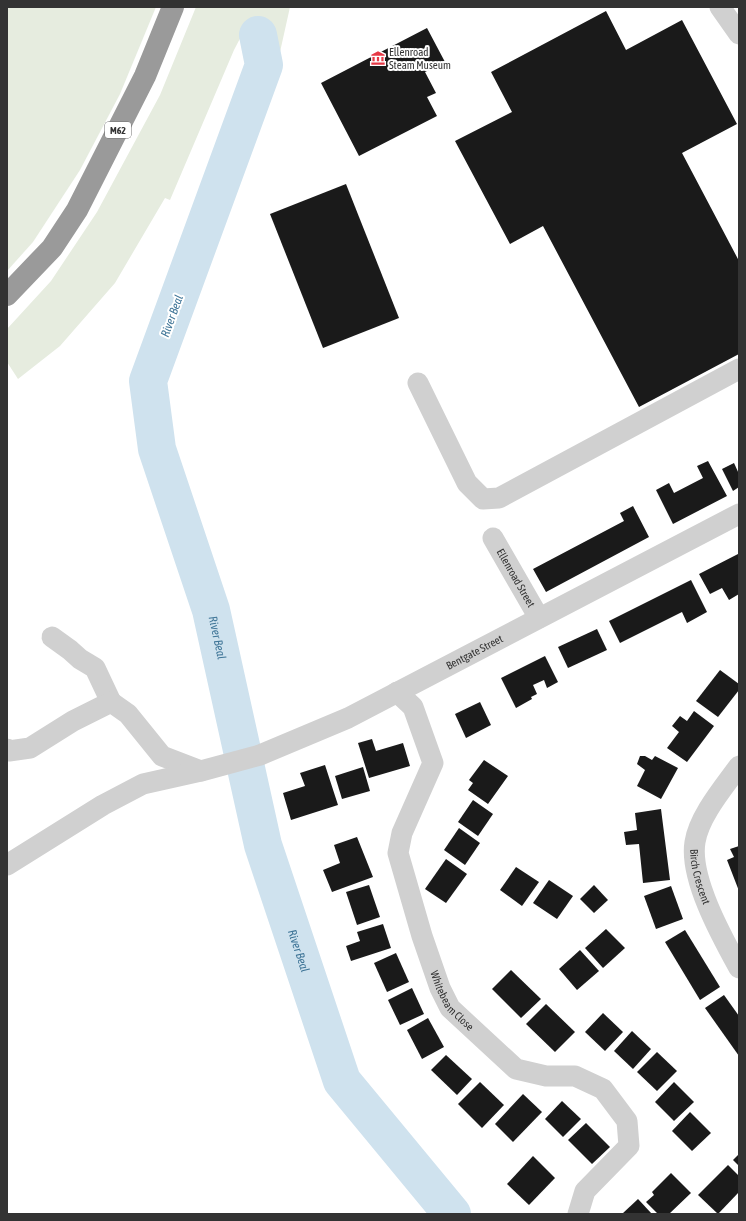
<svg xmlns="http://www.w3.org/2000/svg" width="746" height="1221" font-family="'Asap Condensed',sans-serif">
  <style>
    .green { fill: #e6ecdf }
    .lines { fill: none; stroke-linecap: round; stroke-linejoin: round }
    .river { stroke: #cfe2ee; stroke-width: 38 }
    .building { fill: #1a1a1a }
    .minor { stroke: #d0d0d0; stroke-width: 21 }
    .highway { stroke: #9a9a9a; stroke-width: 22 }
    .labels { text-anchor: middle; stroke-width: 4; stroke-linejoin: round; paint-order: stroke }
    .shield { fill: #fff; stroke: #707070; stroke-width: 1 }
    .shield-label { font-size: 10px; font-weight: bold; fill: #333 }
    .poi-label { font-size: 11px; fill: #333; stroke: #fff; text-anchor: start }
    .street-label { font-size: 11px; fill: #333; stroke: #fff }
    .water-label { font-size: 12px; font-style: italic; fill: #3f7597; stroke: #fff }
  </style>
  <rect width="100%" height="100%" fill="#fff"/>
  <g class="green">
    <polygon points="7,7 156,7 120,94 80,170 33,242 7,271"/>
    <path d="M196,7H290L278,61L269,31C262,27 253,25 246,27L234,50L170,200L165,198L115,283L60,346L18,379L7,362V329L51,281L97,212L160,95Z"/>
  </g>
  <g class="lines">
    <path class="river" id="s1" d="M258,35L264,65L148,381L157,449L211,610L263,845L342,1081L452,1214"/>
  </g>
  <g class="building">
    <polygon points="606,11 626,50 682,20 737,124 682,153 739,261 739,354 639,407 543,226 510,244 455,141 512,112 491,72"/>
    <polygon points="427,28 445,62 425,72 436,93 427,97 437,116 359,156 321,83"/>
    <polygon points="346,184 399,318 323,348 270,214"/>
    <polygon points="708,461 727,496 673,524 656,490 669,483 674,493 703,478 697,466"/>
    <polygon points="734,463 739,474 739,487 733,491 722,469"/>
    <polygon points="633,506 649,537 546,592 533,569 624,521 620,513"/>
    <polygon points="738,554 739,594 729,600 722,588 710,594 699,574"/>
    <polygon points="691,580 707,612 687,623 682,612 620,643 609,621"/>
    <polygon points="597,629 607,650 568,668 558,647"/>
    <polygon points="545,656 558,682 547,688 544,680 533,685 537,694 531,697 532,699 516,708 501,678"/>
    <polygon points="720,670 739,684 739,690 718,717 696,701"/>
    <polygon points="480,702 491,725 466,738 455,714"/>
    <polygon points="694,711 714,726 687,762 667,748 679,732 672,726 680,716 687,721"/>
    <polygon points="372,739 376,751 403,743 410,766 369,778 358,743"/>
    <polygon points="640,756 645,756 652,760 655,756 678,768 661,799 637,786 645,770 637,764"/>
    <polygon points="484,760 508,776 488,804 468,790 473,783 469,780"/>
    <polygon points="325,765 338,805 291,820 283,793 305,786 300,773"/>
    <polygon points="363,767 370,791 342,799 335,776"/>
    <polygon points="473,800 493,814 478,836 458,822"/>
    <polygon points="661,809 670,880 643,883 639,844 626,845 624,832 637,830 635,813"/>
    <polygon points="459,828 480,843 465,865 444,850"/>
    <polygon points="357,837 373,877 332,892 323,870 340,863 334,845"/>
    <polygon points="739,846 739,891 727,860 734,857 730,849"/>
    <polygon points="446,859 467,874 446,903 425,889"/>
    <polygon points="516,867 539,882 522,906 500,890"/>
    <polygon points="549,880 573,896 557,919 533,903"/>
    <polygon points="369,885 380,917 357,925 346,892"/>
    <polygon points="594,885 608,900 594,913 580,899"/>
    <polygon points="671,886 683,919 656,929 644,896"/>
    <polygon points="383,924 391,948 351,961 346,946 360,941 357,932"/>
    <polygon points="606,929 625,948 603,968 585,948"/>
    <polygon points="685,930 720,987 700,1000 665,942"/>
    <polygon points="580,950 599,971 577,990 559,969"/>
    <polygon points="396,953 409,982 387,992 374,963"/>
    <polygon points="511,970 541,999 521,1018 492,989"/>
    <polygon points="412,988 424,1014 400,1025 388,1000"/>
    <polygon points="724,995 739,1016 739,1056 705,1008"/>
    <polygon points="546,1004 575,1032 555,1052 526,1024"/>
    <polygon points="603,1013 623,1032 605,1051 585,1032"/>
    <polygon points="428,1018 444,1047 422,1059 407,1030"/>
    <polygon points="632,1031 651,1049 633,1069 614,1051"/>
    <polygon points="657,1052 677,1071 657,1091 637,1072"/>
    <polygon points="446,1055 472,1079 457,1095 431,1070"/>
    <polygon points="480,1082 504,1105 482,1128 458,1104"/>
    <polygon points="674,1082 694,1102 674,1121 655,1102"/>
    <polygon points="523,1094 542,1112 513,1142 495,1124"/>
    <polygon points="562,1101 581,1119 563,1137 545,1119"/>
    <polygon points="690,1112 711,1133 692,1151 672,1131"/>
    <polygon points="586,1123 610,1147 592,1164 568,1140"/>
    <polygon points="739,1154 739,1166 733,1160"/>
    <polygon points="533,1156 555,1178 529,1205 507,1184"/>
    <polygon points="728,1165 739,1176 739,1192 718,1214 698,1195"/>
    <polygon points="671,1173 691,1193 669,1214 658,1214 646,1202 654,1195 652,1192"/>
    <polygon points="638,1199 652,1214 622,1214"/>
  </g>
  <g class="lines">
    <g class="minor">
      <polyline points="720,7 739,34"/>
      <polyline points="418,383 467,483 483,499 499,498 739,369"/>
      <path id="s2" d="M493,538L539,618"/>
      <polyline points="52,637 70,650 80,659 95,668 111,702"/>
      <path id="s3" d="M397,692L413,707L433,763L402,833L398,853L422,936L440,988L450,1008L516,1069L546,1076H575L603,1089L627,1121L629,1146L585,1191L578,1214"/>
      <polyline points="7,749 9,751 30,748 73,721 111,702 128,714 162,756 201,771"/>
      <path id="s4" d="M739,766C724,787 699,816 695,842C689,878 722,937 739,968"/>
      <path id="s5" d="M7,865L103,805L143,784L201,771L260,755L348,718L739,514"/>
    </g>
    <polyline class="highway" points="7,295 52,248 77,210 145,76 173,7"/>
  </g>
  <defs>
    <symbol id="museum-bare" viewBox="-9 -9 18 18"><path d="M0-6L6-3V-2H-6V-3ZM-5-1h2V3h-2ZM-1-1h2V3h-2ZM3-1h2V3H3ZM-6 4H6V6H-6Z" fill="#e63946" stroke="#fff" stroke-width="2.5" paint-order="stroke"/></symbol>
  </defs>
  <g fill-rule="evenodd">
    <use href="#museum-bare" x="368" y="48" width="20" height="20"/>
  </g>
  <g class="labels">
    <rect class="shield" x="105" y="122" width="26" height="16" rx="3"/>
    <g class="shield-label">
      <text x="118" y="134">M62</text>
    </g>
    <g class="poi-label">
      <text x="389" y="56">Ellenroad<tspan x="389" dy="13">Steam Museum</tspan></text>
    </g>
    <g class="street-label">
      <text dy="4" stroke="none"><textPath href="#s2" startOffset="46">Ellenroad Street</textPath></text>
      <text dy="4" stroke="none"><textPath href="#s5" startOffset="517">Bentgate Street</textPath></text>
      <text dy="4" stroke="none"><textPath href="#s4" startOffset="124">Birch Crescent</textPath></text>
      <text dy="4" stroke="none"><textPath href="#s3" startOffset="337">Whitebeam Close</textPath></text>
    </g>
    <g class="water-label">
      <text transform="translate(172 316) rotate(-70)" y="4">River Beal</text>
      <text dy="4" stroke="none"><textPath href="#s1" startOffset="634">River Beal</textPath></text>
      <text dy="4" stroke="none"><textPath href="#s1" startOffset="958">River Beal</textPath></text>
    </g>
  </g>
  <rect width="746" height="1221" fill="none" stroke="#333333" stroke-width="16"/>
</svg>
